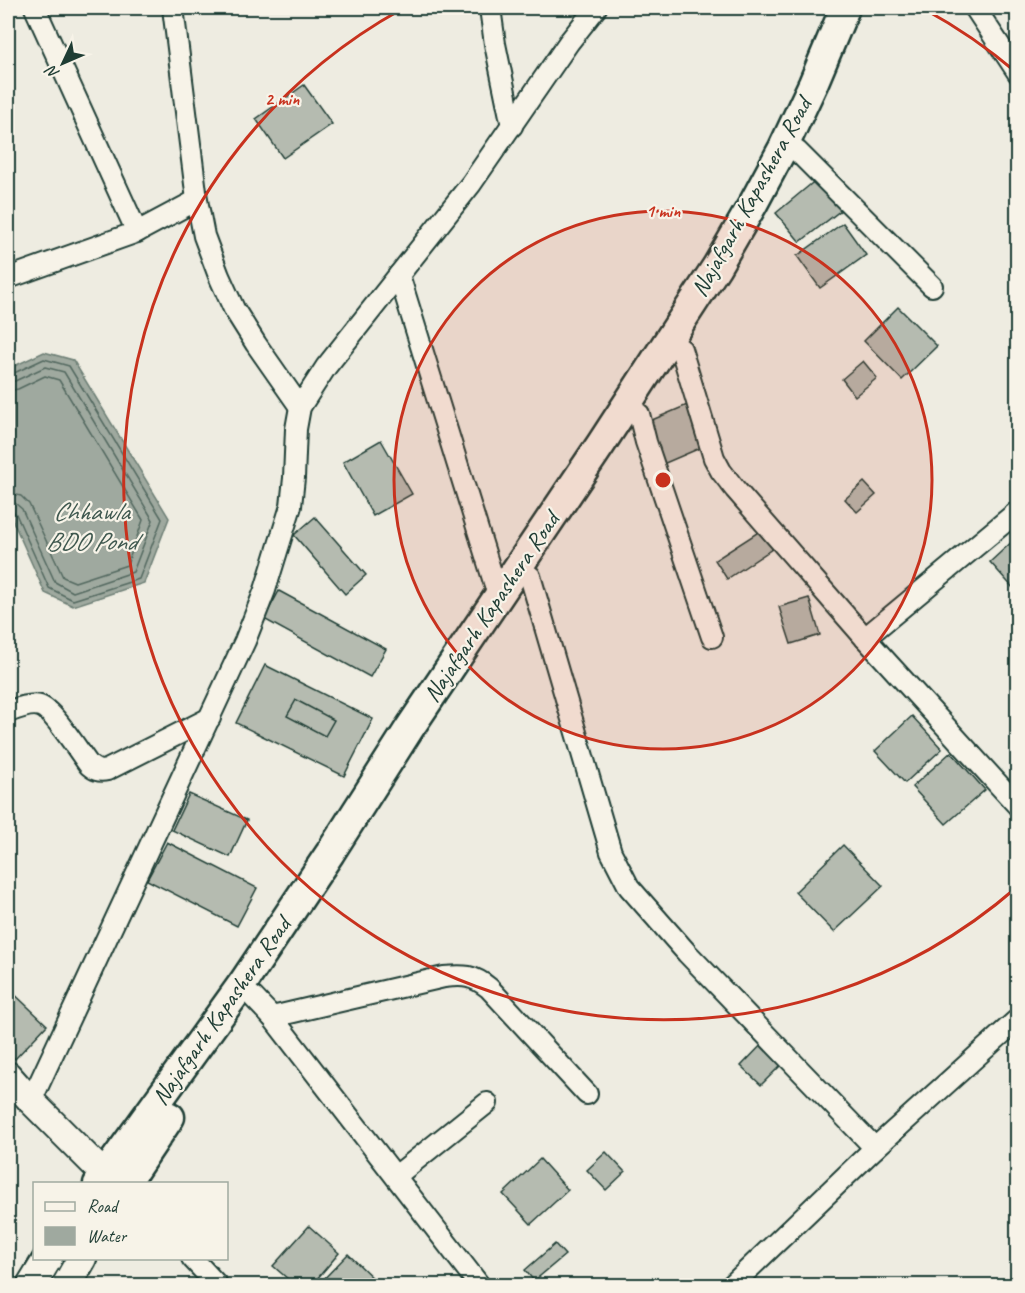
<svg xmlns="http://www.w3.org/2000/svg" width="1025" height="1293" font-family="Caveat,sans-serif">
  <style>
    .water { fill: #9fa99f; stroke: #6c7e74; stroke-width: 1.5 }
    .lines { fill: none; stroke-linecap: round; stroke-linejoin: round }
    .shore { stroke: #52685f; stroke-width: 1.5 }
    .building { fill: #b5bbb0; stroke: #1f3d34; stroke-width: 1.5 }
    .minor-casing { stroke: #1f3d34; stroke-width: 24 }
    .tertiary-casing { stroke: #1f3d34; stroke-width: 30 }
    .secondary-casing { stroke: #1f3d34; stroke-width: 33 }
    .minor { stroke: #f7f3e8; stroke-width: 20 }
    .tertiary { stroke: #f7f3e8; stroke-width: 26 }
    .secondary { stroke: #f7f3e8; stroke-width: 28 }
    .ring { fill: none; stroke: #c8321e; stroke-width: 3 }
    .labels { text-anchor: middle; stroke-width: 4.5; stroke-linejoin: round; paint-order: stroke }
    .street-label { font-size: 24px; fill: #1f3d34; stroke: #f7f3e8 }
    .water-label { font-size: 26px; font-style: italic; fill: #3f584f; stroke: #f7f3e8 }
    .centre { fill: #c8321e; stroke: #f7f3e8; stroke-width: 3 }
    .ring-label { font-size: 18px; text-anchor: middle; font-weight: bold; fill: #c8321e; stroke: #f7f3e8; stroke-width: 4.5; stroke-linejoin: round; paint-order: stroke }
  </style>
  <rect width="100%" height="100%" fill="#eeece1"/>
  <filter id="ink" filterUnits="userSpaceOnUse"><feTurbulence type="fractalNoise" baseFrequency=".0167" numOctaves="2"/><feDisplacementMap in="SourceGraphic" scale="12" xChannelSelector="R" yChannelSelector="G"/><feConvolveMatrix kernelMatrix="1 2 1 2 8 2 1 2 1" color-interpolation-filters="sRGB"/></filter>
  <g filter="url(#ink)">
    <polygon class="water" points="44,352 73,360 169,518 144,583 73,606 45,593 8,510 8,369"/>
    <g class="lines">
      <g class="shore">
        <polyline points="8,374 12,374 44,359 69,366 162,519 139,579 73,600 49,588 16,514 12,510 8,510"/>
        <polyline points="8,382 15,381 45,367 64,372 153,520 133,572 73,592 55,582 22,509 15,503 8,502"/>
        <polyline points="8,391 18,389 45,376 59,380 143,520 127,565 75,582 63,577 29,504 21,496 8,493"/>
      </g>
    </g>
    <g class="building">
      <polygon points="304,85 332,124 283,158 256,119"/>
      <polygon points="817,179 841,210 800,242 776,213"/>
      <polygon points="843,223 866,255 820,288 797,256"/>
      <polygon points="898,307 937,346 902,380 864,341"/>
      <polygon points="863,361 877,378 855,396 842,379"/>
      <polygon points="692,403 707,445 663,464 645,423"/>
      <polygon points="381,440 412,494 373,516 343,462"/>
      <polygon points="864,482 876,495 857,512 845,499"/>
      <polygon points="315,517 366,575 345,594 294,535"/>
      <polygon points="763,529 775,547 727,579 715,560"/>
      <polygon points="1016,538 1018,540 1018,585 1014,589 990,562"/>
      <polygon points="279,591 386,649 370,677 264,619"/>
      <polygon points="809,598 820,635 791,644 779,607"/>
      <polygon points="265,665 373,719 344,776 236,723"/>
      <polygon points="296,700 334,720 325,736 287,716"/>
      <polygon points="912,716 942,749 905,783 875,751"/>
      <polygon points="951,752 985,790 946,824 912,787"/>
      <polygon points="189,794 247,820 230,857 172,830"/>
      <polygon points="167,842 257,888 237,926 147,880"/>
      <polygon points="843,845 883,886 834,932 795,892"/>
      <polygon points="8,988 47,1025 15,1059 8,1052"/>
      <polygon points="766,1040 786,1060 761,1085 741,1066"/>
      <polygon points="606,1152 625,1172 606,1190 587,1170"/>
      <polygon points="540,1159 568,1190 531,1224 503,1194"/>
      <polygon points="309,1226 339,1253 311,1286 296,1286 273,1266"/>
      <polygon points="555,1244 565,1255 534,1281 525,1270"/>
      <polygon points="348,1254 378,1283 376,1286 317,1286"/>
    </g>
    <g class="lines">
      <defs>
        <g id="minor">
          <polyline points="35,8 137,232"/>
          <polyline points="173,8 197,200 204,236 219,276 234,309 256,344 300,407"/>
          <polyline points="490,8 495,44 512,126"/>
          <polyline points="975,8 1018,73"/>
          <polyline points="797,151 932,286"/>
          <polyline points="399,275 498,595"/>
          <polyline points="8,278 137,232 197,200"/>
          <polyline points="681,349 714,458 721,471 735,489 865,638 1018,806"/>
          <polyline points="639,414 646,442 712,637"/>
          <polyline points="530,576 611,852 629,887 687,953 875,1148"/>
          <polyline points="865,638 1018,511"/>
          <path d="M8,712C16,709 31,703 40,706C53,710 79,752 89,765C95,770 99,772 107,770L210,718"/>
          <polyline points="253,997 272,1017 480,1286"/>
          <path d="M272,1017L444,977C464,975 473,975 489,988L587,1094"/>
          <polyline points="31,1101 245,641 265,590 291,506 294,478 296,429 300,407 326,367 471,184 569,42 596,8"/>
          <polyline points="396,1176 487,1103"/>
          <polyline points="192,1258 218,1286"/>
          <polyline points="731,1286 875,1148 1018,1019"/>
        </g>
        <polyline id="tertiary" points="8,1075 31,1101 104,1174 115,1184"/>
        <g id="secondary">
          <polyline points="98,1184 243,983 330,853 409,729 601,444 717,266 753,204 783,148 813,84 845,8"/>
          <polyline points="125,1184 170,1117"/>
          <polyline points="31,1286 48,1258"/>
          <polyline points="66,1286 82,1258"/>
        </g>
      </defs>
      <use href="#minor" class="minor-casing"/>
      <use href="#tertiary" class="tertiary-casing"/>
      <use href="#secondary" class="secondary-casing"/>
      <use href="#minor" class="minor"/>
      <use href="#tertiary" class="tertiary"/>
      <use href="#secondary" class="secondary"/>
    </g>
  </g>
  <circle cx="663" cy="480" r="269" fill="#c8321e" fill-opacity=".12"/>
  <g class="ring">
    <circle cx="663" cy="480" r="269"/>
    <path d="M1017 887A539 539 0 1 1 402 9M924 9A539 539 0 0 1 1017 73"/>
  </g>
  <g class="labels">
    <g class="street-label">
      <text transform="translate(751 197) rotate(-61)" y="8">Najafgarh Kapashera Road</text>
      <text transform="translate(491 607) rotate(-56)" y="8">Najafgarh Kapashera Road</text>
      <text transform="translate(221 1011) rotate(-55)" y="8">Najafgarh Kapashera Road</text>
    </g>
    <g class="water-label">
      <text x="91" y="520">Chhawla<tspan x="91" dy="30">BDO Pond</tspan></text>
    </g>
  </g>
  <circle cx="663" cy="480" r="9" class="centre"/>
  <g class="ring-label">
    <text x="282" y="105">2 min</text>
    <text x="663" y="217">1 min</text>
  </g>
  <rect width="1025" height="1293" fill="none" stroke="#f7f3e8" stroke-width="30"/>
  <rect x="15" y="15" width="995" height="1263" fill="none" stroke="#1f3d34" stroke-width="2" filter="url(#ink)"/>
  <rect x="33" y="1182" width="195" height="78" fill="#f7f3e8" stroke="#a1aaa0" stroke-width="1.5"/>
  <rect x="45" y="1202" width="30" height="9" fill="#f7f3e8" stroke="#a1aaa0" stroke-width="1.5"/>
  <text x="87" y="1212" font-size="18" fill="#1f3d34">Road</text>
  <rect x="45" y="1227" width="30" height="18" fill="#9fa99f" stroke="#a1aaa0" stroke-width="1.5"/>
  <text x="87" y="1242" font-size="18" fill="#1f3d34">Water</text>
  <g transform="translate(63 63) rotate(226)" stroke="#f7f3e8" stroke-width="4.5" paint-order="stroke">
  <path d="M0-4.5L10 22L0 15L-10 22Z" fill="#1f3d34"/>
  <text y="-9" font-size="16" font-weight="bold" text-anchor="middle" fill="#1f3d34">N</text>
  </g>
</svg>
